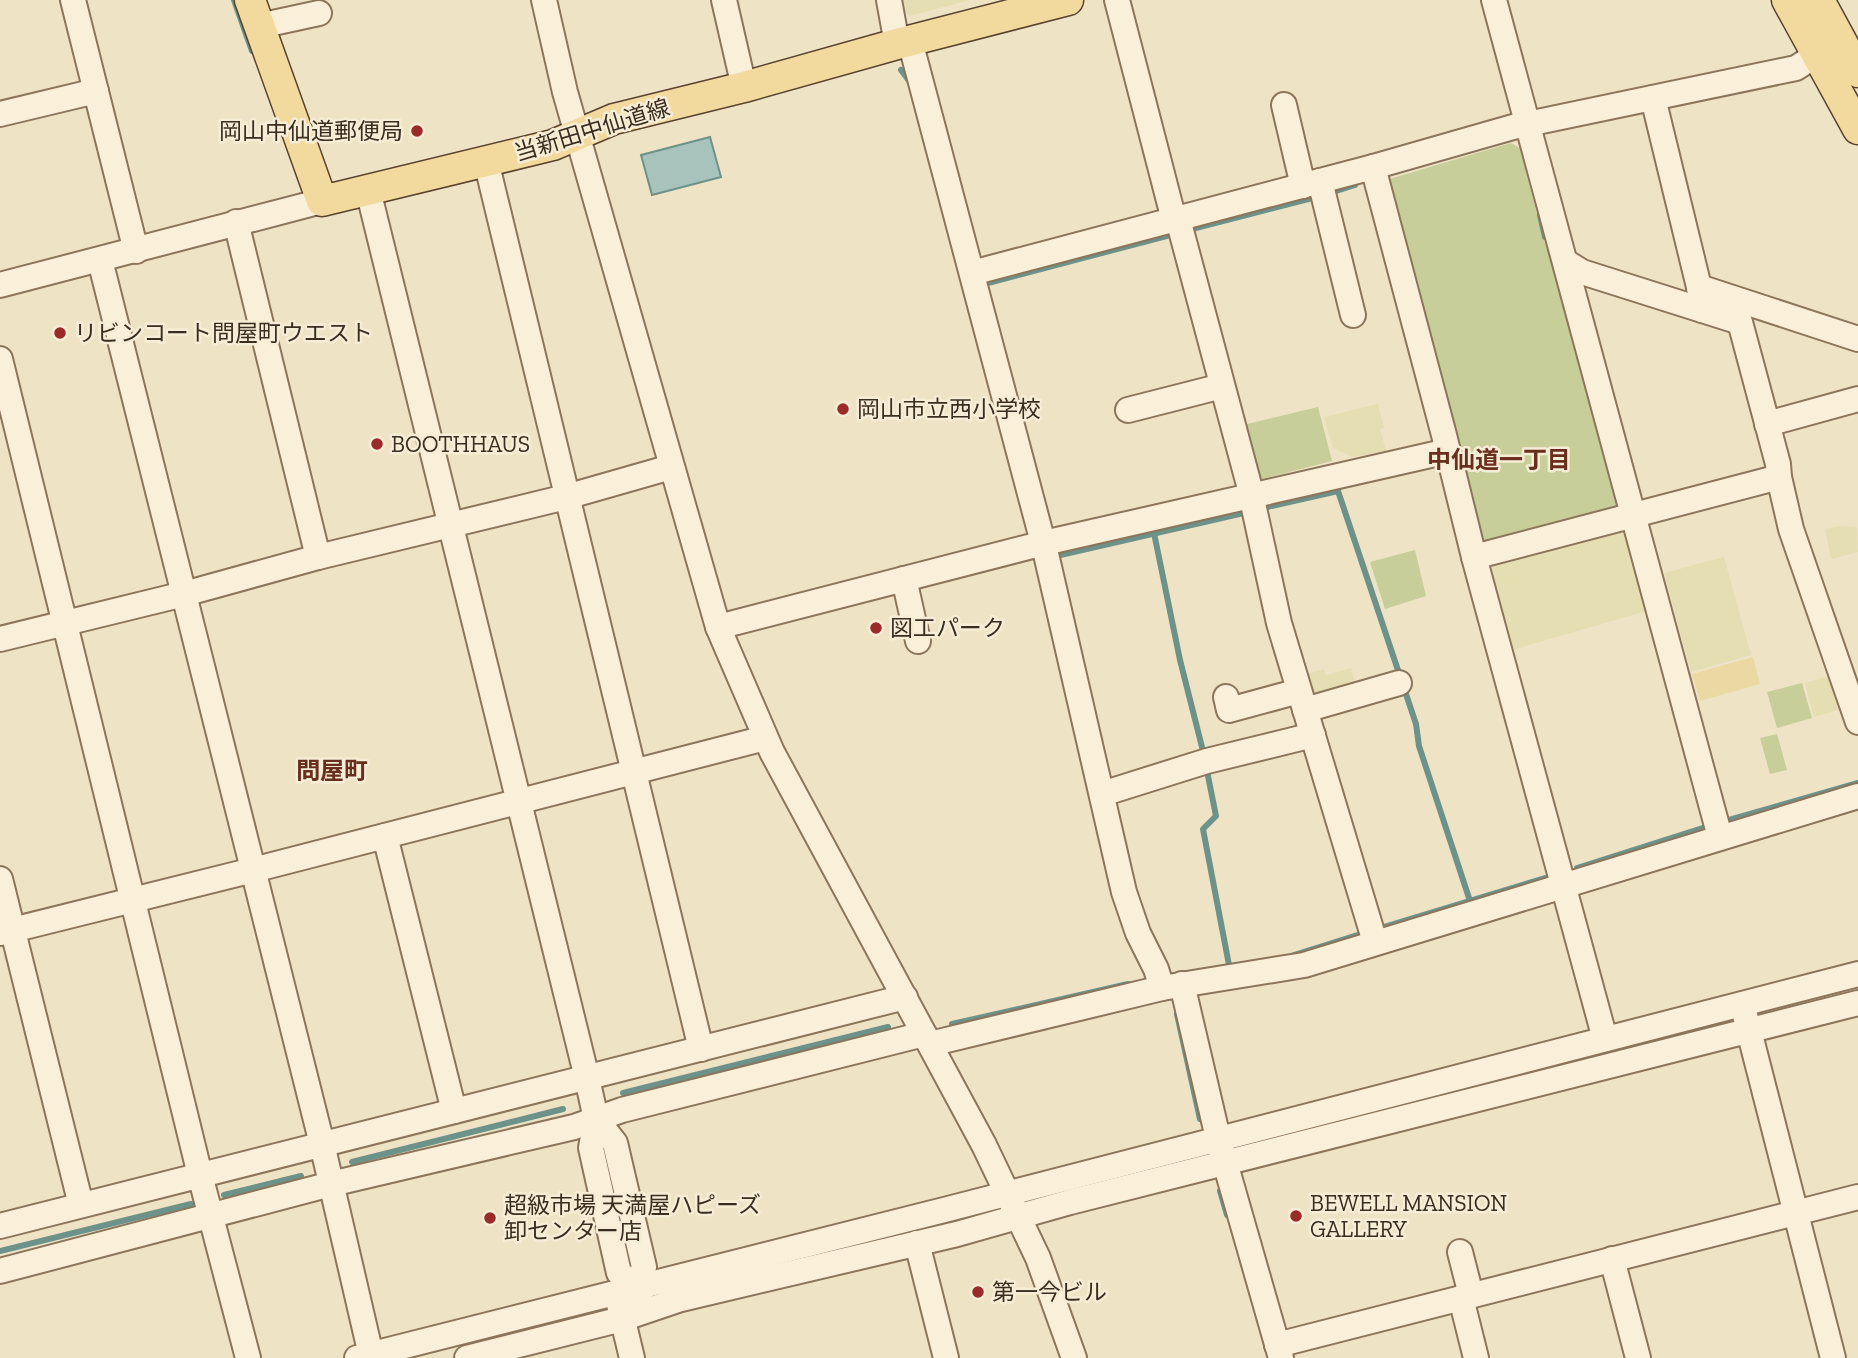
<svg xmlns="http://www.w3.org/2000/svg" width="1858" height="1358" font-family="'Zilla Slab','Noto Sans JP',serif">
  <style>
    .farmland { fill: #e5deb3 }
    .green { fill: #c7ce99 }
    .sand { fill: #ebd9a3 }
    .water { fill: #a7c3bb; stroke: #6d9289; stroke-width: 2 }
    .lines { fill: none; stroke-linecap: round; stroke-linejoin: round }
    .stream { stroke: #6d9289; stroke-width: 6 }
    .minor-casing { stroke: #8b755b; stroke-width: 28 }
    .major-casing { stroke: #59432f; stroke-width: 33 }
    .minor { stroke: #faf0da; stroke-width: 24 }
    .major { stroke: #f2d99e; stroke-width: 30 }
    .poi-dot { fill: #9b2a2a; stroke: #f6edd6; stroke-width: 2.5 }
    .labels { text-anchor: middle; stroke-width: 5; stroke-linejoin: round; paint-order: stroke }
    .street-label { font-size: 23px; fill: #3b2d1f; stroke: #f6edd6 }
    .poi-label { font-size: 23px; fill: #3b2d1f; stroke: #f6edd6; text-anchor: start }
    .neighbourhood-label { font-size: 24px; font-weight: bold; fill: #682e1e; stroke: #f6edd6 }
  </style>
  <rect width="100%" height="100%" fill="#efe3c6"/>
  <g class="farmland">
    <polygon points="899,0 970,0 910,16 901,10"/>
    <polygon points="1378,404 1384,428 1380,429 1386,451 1352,457 1333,448 1324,417"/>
    <polygon points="1841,526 1857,527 1858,552 1831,559 1825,529"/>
    <polygon points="1618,527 1629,533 1650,610 1512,650 1492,570 1497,559"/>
    <polygon points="1724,557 1751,655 1691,672 1664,573"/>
    <polygon points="1351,668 1357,691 1309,704 1301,676 1324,669 1326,675"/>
    <polygon points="1832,675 1842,709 1814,717 1805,683"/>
  </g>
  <g class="green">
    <polygon points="1511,143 1520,148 1544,241 1552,256 1619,500 1614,511 1493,544 1481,538 1386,180"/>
    <polygon points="1318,407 1332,461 1262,479 1253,472 1243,425"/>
    <polygon points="1415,550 1426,596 1385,609 1370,562"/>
    <polygon points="1802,683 1812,718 1777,728 1767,692"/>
    <polygon points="1777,734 1787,770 1770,774 1760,738"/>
  </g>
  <polygon class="sand" points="1753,657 1760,684 1700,701 1692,674"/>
  <polygon class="water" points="710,137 721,177 652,195 641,155"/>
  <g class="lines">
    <g class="stream">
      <polyline points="234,0 252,51"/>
      <polyline points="901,70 910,82"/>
      <polyline points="1330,193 1355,185"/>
      <polyline points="1540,215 1545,237"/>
      <polyline points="1188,230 1320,196"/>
      <polyline points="984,284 1178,233"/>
      <polyline points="1258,509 1338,491 1416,724 1419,746 1470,901"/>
      <polyline points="1154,533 1180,660 1204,755"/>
      <polyline points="1056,558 1056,556 1248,512"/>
      <polyline points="1206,766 1216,816 1203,829 1229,965"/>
      <polyline points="1722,822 1858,783"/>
      <polyline points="1577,868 1712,825"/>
      <polyline points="1377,929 1545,878"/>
      <polyline points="1294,955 1367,932"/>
      <polyline points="1177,1014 1200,1119"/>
      <polyline points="952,1024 1128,984"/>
      <polyline points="623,1093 888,1027"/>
      <polyline points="352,1162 563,1109"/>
      <polyline points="1220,1191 1227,1215"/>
      <polyline points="224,1195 301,1176"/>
      <polyline points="0,1251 191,1204"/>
    </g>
    <defs>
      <g id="minor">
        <polyline points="73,0 136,251"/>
        <polyline points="544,0 565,92 718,627 772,752 984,1145 1038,1258 1074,1358"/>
        <polyline points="724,0 744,87"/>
        <polyline points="889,0 897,44"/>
        <polyline points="1117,0 1174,220"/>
        <polyline points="1494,0 1720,837"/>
        <polyline points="259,26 319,13"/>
        <polyline points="910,41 1046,554 1124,892 1138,933 1156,969 1162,988"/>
        <polyline points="1653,98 1699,287 1702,310"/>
        <polyline points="1284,105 1303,186"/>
        <polyline points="0,114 96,91"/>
        <polyline points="486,161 701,1049"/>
        <polyline points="1373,167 1444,435 1474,557 1605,1039"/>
        <polyline points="1320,181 1353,315"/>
        <polyline points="368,190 587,1078 596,1119 591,1148 619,1273 637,1287"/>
        <polyline points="1178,219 1249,485 1279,623 1375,942"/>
        <polyline points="236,222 318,557"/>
        <polyline points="100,260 322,1144 371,1355"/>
        <polyline points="1566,262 1582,272 1740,322 1778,464 1779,477 1791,529 1858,722"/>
        <polyline points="972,273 1373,167 1513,127 1796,68 1816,55"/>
        <polyline points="0,285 322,201"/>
        <polyline points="1699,287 1858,339"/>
        <polyline points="0,359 200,1175 248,1358"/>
        <polyline points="1128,410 1222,386"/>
        <polyline points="1767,424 1858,399"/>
        <polyline points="1474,557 1779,477"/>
        <polyline points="904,579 918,641"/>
        <polyline points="718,627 1044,543 1448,451"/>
        <polyline points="0,639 184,594 318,557 566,497 671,467"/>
        <polyline points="1226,697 1229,710 1299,691"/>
        <polyline points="1305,710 1399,683"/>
        <polyline points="1102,794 1207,761 1313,735"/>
        <polyline points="385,836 454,1111"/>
        <polyline points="0,879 81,1205"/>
        <polyline points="0,933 253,870 765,738"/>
        <polyline points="1182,984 1218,1138 1281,1358"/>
        <polyline points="1745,1015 1833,1358"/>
        <polyline points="930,1044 1162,988 1304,965 1858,796"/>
        <polyline points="596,1119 615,1143 644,1267 637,1287 640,1299"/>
        <polyline points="0,1226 905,997"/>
        <polyline points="917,1243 946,1358"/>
        <polyline points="1460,1252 1471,1295"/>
        <polyline points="1612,1259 1638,1358"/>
        <polyline points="0,1271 331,1184 574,1127 622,1110 924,1034"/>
        <polyline points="1461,1298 1476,1358"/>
        <polyline points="619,1304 632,1358"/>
        <polyline points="1277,1345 1858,1197"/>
        <polyline points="357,1358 952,1208 1858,974"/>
        <polyline points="467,1358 622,1319 681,1299 957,1234 1070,1202 1858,1003"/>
      </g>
      <g id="major">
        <polyline points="250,0 322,201 553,145 614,119 744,87 897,44 1068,0"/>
        <polyline points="1787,0 1858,129"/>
        <polyline points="1819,0 1858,72"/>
      </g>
    </defs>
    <use href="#minor" class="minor-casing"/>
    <use href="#major" class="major-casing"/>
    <use href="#minor" class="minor"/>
    <use href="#major" class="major"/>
  </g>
  <g class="poi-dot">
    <circle cx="417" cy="131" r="7"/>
    <circle cx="60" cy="333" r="7"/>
    <circle cx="843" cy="409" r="7"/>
    <circle cx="377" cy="444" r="7"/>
    <circle cx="876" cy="628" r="7"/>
    <circle cx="1296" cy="1216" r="7"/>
    <circle cx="490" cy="1218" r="7"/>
    <circle cx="978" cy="1292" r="7"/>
  </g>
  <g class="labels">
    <g class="street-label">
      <text transform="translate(592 130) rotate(-17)" y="8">当新田中仙道線</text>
    </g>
    <g class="poi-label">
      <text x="403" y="139" text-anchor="end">岡山中仙道郵便局</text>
      <text x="74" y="341">リビンコート問屋町ウエスト</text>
      <text x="857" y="417">岡山市立西小学校</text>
      <text x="391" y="452">BOOTHHAUS</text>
      <text x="890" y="636">図工パーク</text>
      <text x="1310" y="1211">BEWELL MANSION<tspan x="1310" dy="26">GALLERY</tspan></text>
      <text x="504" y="1213">超級市場 天満屋ハピーズ<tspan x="504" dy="26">卸センター店</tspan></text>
      <text x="992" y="1300">第一今ビル</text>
    </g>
    <g class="neighbourhood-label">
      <text x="1499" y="468">中仙道一丁目</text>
      <text x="332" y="779">問屋町</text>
    </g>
  </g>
</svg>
